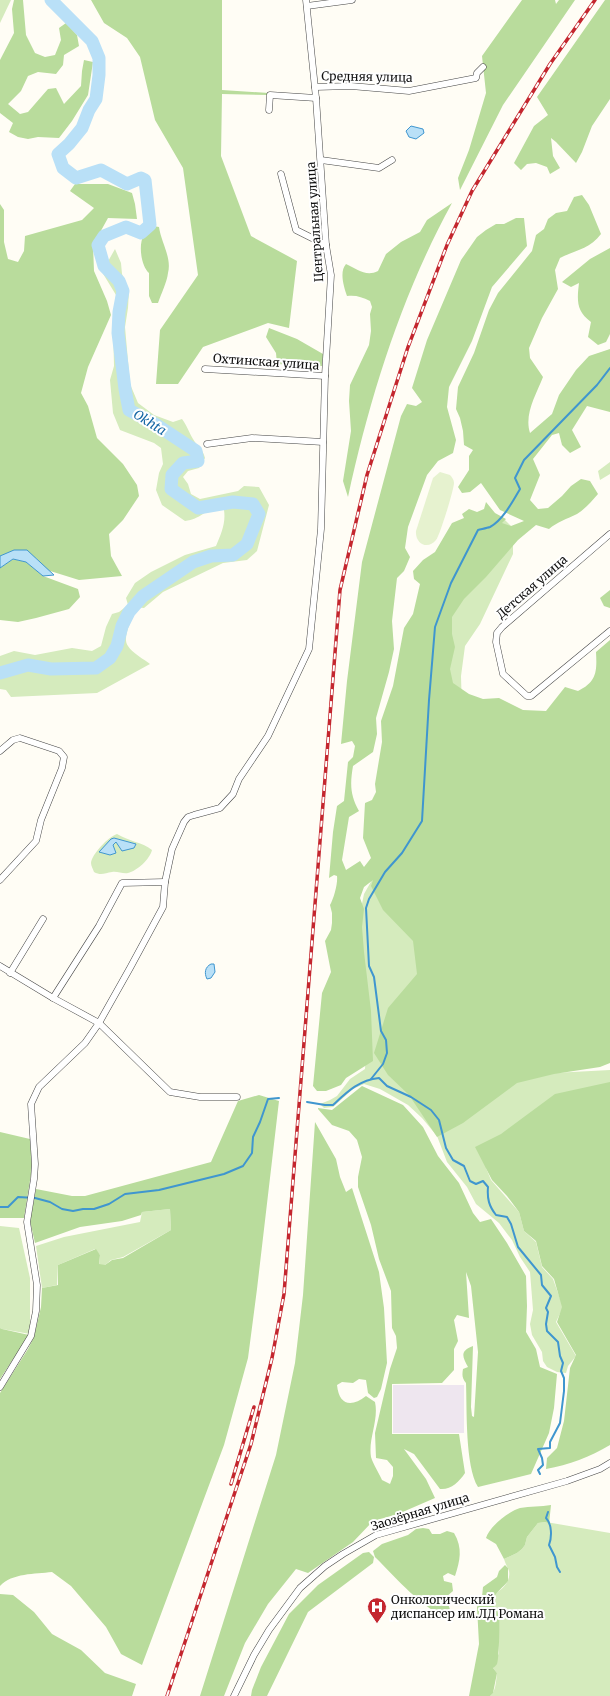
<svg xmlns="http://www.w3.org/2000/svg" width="610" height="1696" font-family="Merriweather,serif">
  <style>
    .industrial { fill: #eee6ef }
    .green { fill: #d5ebbd; fill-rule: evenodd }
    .forest { fill: #b9dc9c }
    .pitch { fill: #e6f2cf }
    .water { fill: #b9e0f7; stroke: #3f96cf }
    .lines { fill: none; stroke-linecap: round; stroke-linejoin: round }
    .stream { stroke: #3f96cf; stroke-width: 2 }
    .river { stroke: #b9e0f7; stroke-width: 13 }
    .street-casing { stroke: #444; stroke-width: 7 }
    .street { stroke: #fff; stroke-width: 6 }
    .rail-casing { stroke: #c4262e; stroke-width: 3.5 }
    .rail { stroke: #fff; stroke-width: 2; stroke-dasharray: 6; stroke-linecap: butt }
    .labels { text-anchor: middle; stroke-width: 4; stroke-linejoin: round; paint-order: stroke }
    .street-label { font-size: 12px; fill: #111; stroke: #fff }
    .poi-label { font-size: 12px; fill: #111; stroke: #fff; text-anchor: start }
    .water-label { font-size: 13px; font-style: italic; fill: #1768a6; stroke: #fff }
  </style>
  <rect width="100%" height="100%" fill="#fffdf5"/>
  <rect class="industrial" x="393" y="1385" width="71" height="48"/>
  <g class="green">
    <polygon points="0,0 11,0 0,23"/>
    <path d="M115,249L121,263L122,274L129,290L128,308L125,327L130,384L138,403L154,415L173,422L182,419C187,426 189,432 193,439C197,446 203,449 205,458L199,468L188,471L183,477L188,484L191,494L200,499L238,491L244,486L259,487L269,505L257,551L247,560L223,563L163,592L144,608L134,607C134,620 121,636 128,646C131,652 145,660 150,664L97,693L11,697L6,690L0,689V656L14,651L35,655L72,648L92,651L101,646L106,627L112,614L119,612L128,605L126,598L135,583L151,572L185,555L216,546C221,534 226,523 224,510C202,508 203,519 185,521L162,505L156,490L159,473L163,464L161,448L154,443L120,430L113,413L110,380L114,366L113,323L116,295L102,272Z"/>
    <polygon points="610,462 610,474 600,480 598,471"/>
    <polygon points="503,518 513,528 513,554 480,624 465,646 461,676 462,711 535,1074 610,1070 610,1139 486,1168 491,1180 519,1212 524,1231 536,1242 542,1267 553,1279 563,1307 556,1322 576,1356 568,1366 566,1373 557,1372 547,1367 543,1361 542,1352 532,1335 530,1324 533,1310 530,1272 520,1257 512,1240 499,1223 476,1204 467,1187 447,1162 437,1136 422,1118 408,1105 380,1089 364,1084 353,1089 333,1107 324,1108 320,1104 330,1100 337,1096 350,1079 365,1069 366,1051 358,923 364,894 381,864 420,648"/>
    <path d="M117,834C128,841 142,842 152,850C150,859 137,871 128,873C123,874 117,871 112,872C105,873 101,876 94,872C93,869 91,866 91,863C92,854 108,837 117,834ZM114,838L135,844H118L116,842L113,845L115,852H99Z"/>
    <polygon points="170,1209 171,1230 123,1257 111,1260 105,1265 99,1265 100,1255 95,1249 58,1265 57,1285 42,1288 36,1246 64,1237 140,1222 142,1212"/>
    <polygon points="0,1226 19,1228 30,1278 30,1334 2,1329 0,1328"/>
    <path d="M546,1522L610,1533V1696H490C496,1691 496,1681 497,1673L493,1668L499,1653L497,1612C492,1606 492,1602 495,1594C503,1589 511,1581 509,1571C507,1566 505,1563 504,1559L517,1553L522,1549L525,1545L527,1537L538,1523Z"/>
  </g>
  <g class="forest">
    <polygon points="14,0 23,0 26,35 35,53 45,57 55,55 61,40 59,28 66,23 77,35 79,46 64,55 63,65 56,74 38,72 28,76 21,91 8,104 20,114 28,112 48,89 56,88 64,104 81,86 82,71 84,60 93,62 88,95 72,121 59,138 38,137 28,139 18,137 9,132 13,123 0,113 0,60 14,33 12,9"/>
    <polygon points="91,0 222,0 222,90 269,93 269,95 222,94 221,156 251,236 297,261 289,328 268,323 203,347 178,384 156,384 160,330 198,275 183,168 155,120 140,57 127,38 104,23"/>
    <polygon points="522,0 555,0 556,4 559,0 575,0 503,105 460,190 458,178 469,150 486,93 482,56"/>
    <polygon points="605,0 610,0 610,99 592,126 582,152 576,163 556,142 551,138 553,156 560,168 550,174 547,167 536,163 527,164 521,170 514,163 534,126 548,115 537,97"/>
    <polygon points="75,184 108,184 132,193 135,204 137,219 108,218 93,245 94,271 107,301 111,315 88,367 81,393 88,406 97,438 123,464 137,485 139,496 123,520 109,534 111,556 122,576 79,580 47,570 36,558 0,556 0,204 4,210 4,242 8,259 18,262 24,251 25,236 82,220 94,208 70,191"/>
    <path d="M582,195L589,205L601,234C590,249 576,250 560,258L555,270L558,289L542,318L529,348L530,358L543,377C536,395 524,414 530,433L552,414L559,395L576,370L589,356L610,349V412L587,406L572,430L581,447L570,453L562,445L559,433L552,435L533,459L540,475L530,500L538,509L548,508L562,496L571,486L581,479L590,481L598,494C592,501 585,509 577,514C567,519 557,522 549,529L536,525L518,540L486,577L464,599L452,617V634L455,647L450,669L453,683L469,694L483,699L499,698L523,710L546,711L565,687L578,691C597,682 597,671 596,652L610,640V1063L600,1067L554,1074L517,1083L463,1123L437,1137L409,1095L388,1075L374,1053L388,1008L417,974L413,941L383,910L371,886L373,880L364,887L360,898L364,909L362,927L364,952L371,1011L373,1061L346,1078L341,1085L326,1091H317L313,1086L322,993L331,972L325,941L331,930L332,923V913L330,905C334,898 338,883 337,876L334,875L329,878L333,832L337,806L344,801L348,762L353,757L355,746L352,741L341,744L347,681L362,562L401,416L407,404L416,406L422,402L412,388L427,340L461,260L477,237L486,230L496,224H504L516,218H524L527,246L492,287L472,341L449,387L447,407L456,440L453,453L438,461L427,475L408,527L405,548L410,557L404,571L397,578L392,621L394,649L389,672L376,718L377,734L373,752L353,766C350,784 350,795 359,811L349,817L342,860L346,870L360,861L364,867L371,858L363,838L365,803L372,800L376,792L375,784L382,742L381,721L393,686L404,628L413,614L420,584L414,579L413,571L423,560L435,552L452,523L464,518L462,514L469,509L477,512L484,509L486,502L495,513L506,519L502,523L511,526L524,521L500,510L481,483L470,492L462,493L458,487L469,470V456L473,450L464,445L463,431L460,418L456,409L458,387L474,353L489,310L498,293L532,251L536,235L544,229L548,219L556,213L567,211L574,197Z"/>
    <path d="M452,203C402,294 370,396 348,497L343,481L351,431L349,401L350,385L369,345L371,331L370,314L372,307L370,301C362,297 356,295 347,296C344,287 339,272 346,264C357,269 366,277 378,271L386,254L401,242L420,232L427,220Z"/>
    <path d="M153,226L159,227C161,242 172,258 168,273C167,282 161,294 158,303H152L149,296V273C141,266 138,244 144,235C146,232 151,229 153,226Z"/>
    <path d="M610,248V334L606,342L598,345L588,337L591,322C576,311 577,300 579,283L571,287L562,282L590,259Z"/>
    <polygon points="269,328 297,339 323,354 322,366 277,364 276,353 266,337"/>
    <polygon points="13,559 26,562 43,576 78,589 80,597 69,609 36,618 18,622 0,620 0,568"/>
    <polygon points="610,590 610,608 604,606 600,598"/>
    <path d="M610,1082V1445C590,1457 569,1465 546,1469L547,1458L557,1448L564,1421L570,1368L576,1355L557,1322L562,1307L554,1279L542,1266L536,1241L524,1231L519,1212L507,1196L492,1180L475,1147L501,1134L555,1094Z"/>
    <path d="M362,1086L403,1105L423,1127L438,1156L459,1183L473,1213L480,1222L491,1219L507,1243L526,1276L527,1306L526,1332L536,1349L540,1367L557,1374L554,1408L549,1433L531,1474L478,1487C465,1466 467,1409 466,1383C462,1378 462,1375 463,1369L468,1367C462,1356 460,1351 473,1346L471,1407L472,1416L474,1417L478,1352L471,1286L466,1272L469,1318L457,1315L454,1320L458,1341L454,1349V1370L442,1383L392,1384V1434H459L465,1473C459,1482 451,1490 440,1489L414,1454L404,1449L426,1479L435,1498L398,1514L373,1521L353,1542L308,1573L296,1569L268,1604L245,1643L224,1696H200L276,1455L295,1363L303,1295L315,1122L336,1159L340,1177L346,1192L352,1188L379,1272L384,1308L387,1363L381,1389L377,1397L374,1398L368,1393L366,1380L359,1379L353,1383L342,1382L337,1385C339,1406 352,1407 366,1396L375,1402C379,1420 368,1439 371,1457C373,1464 379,1473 382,1480L390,1484L393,1476V1467L387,1460L376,1458L375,1433L390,1369L397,1348L396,1336L392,1328L391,1291L379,1259L371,1225L358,1187V1177L362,1157L357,1140L349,1131L332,1125L318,1109V1108L332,1110Z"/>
    <path d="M259,1095L279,1101L257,1289L248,1358L224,1445L142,1665L121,1654L106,1627L71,1586L52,1572C35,1574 12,1573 0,1586V1393L28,1349L34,1337L41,1307L42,1288L58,1285V1265L96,1249L100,1255L99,1264L105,1265L112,1260L123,1258L171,1230L170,1209L142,1212L141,1215L122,1221L80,1227L35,1243L30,1221L36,1189L72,1196H85L211,1162L238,1101Z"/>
    <polygon points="0,1132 30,1139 32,1168 24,1218 0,1218"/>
    <polygon points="0,1328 2,1329 29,1335 0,1379"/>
    <path d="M551,1505L549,1524L546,1522L538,1523L527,1537L525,1545L522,1549L517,1553L504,1559L496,1544L486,1538C489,1527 509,1511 520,1508C530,1506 541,1507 551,1505Z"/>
    <path d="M423,1528L429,1529L432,1534H440L447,1531L454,1533C463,1548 460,1561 455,1576L448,1573L443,1576L444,1581L452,1583L453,1591L446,1597L451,1613L455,1618L451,1621C421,1607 398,1580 375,1557L373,1551L382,1544L408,1535L416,1529Z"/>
    <polygon points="369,1552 374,1557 373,1563 308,1612 267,1696 251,1696 252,1690 261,1667 289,1614 318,1585 363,1553"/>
    <path d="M505,1565L508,1568V1581C504,1587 494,1593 493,1600C492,1608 498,1610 499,1617C500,1621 499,1661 497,1664C496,1665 495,1667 493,1668L497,1673L493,1693L490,1696H469L479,1644L477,1607L482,1597L483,1587L497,1577L499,1571Z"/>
    <polygon points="0,1594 13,1595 34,1612 52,1634 81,1650 105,1673 136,1684 132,1696 0,1696"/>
  </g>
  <path class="pitch" d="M440,472L450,475C452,477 454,480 454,483C454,489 440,535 436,540C428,550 415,544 416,531L433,478Z"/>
  <g class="water">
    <polygon points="411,126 423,129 424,133 416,139 409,137 406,131"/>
    <polygon points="14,550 27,550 54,575 43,576 26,562 13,559 0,568 0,556"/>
    <polygon points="114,838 136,844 134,848 122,851 116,842 113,845 116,853 110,855 99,852 111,839"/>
    <path d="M211,964H214L215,972L211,978L207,979C204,973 205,967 211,964Z"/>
  </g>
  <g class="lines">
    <g class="stream">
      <path d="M371,1079L383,1064L387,1053L386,1040L381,1031L374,977L369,966L366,908L369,899L385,872L402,853L422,821L429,700L435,627L451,583L478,530C482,529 487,528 490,527C503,520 513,501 520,489L515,478L524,460L597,385L610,368"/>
      <path d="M307,1102L325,1105H333C347,1092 359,1080 379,1078L387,1086L411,1097L431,1110L439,1120L446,1148L453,1160L464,1166L470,1181L476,1184L483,1181L488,1187C487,1199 489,1206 496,1215L507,1217L511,1224L518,1247L541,1275L542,1285L551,1296L546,1308L548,1312L546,1324L547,1331L558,1342L560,1356L563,1363L561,1371L564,1378V1391L560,1423L550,1442V1448L538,1449L542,1458L543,1465L538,1470L540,1474"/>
      <polyline points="0,1207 8,1207 18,1197 35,1198 50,1202 62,1209 73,1211 83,1209 94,1209 109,1204 125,1194 159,1190 224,1174 243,1166 252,1153 253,1137 260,1122 268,1099 279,1098"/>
      <path d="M548,1512L546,1518C552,1524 552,1537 549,1545L555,1557L557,1567L560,1572"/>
    </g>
    <polyline class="river" points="0,673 28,665 51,669 96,668 110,658 117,646 122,626 129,612 143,596 193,562 211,556 233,555 247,544 259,514 253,504 233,502 198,508 171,489 172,475 183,463 198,461 196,451 155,424 129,410 125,389 118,333 119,312 123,291 119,281 104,266 98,245 104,236 126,227 141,233 150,225 145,180 141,178 127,184 101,170 76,178 63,168 58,154 69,144 82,128 89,110 96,99 99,75 99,58 92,41 51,0"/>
    <defs>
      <g id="street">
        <polyline points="307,6 352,0"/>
        <polyline points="315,87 351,86 409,91 476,78 477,73 483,67"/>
        <polyline points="269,110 270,95 316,98"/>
        <polyline points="321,160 379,168 392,160"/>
        <polyline points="281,174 296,230 326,245"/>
        <polyline points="205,369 325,376"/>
        <polyline points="207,444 252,438 323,442"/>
        <polyline points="610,534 502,627 497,633 496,642 503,674 527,696 531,696 610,631"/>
        <polyline points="0,751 13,740 20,738 59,751 64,757 62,768 41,820 36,841 0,880"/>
        <polyline points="0,966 53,998 99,1023 170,1092 200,1097 237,1097"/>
        <polyline points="10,973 43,919"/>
        <polyline points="53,998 99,926 122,883 165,882"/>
        <polyline points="0,1387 31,1336 36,1311 37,1285 27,1222 34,1179 35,1164 31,1104 39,1087 85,1043 99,1023 130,968 163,907 165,882 172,849 184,822 188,817 194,815 220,808 233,794 239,779 268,736 309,649 321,529 325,376 331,275 326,245 316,98 306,0"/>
        <polyline points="234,1696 254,1655 269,1630 300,1588 325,1566 343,1554 376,1535 567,1481 600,1469 610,1463"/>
      </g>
    </defs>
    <use href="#street" class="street-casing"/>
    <use href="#street" class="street"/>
    <defs>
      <g id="rail">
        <polyline points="231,1484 254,1407"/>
        <polyline points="167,1696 251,1444 272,1358 284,1294 340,590 367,475 408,347 447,245 472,191 550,64 595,0"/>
      </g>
    </defs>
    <use href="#rail" class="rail-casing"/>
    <use href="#rail" class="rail"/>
  </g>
  <defs>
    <symbol id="hospital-pin" viewBox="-11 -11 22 30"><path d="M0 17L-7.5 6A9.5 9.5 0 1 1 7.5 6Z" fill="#c4262e" stroke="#fff"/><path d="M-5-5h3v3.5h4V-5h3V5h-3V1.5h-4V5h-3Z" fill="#fff"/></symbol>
  </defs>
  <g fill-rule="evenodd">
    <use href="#hospital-pin" x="366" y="1596" width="22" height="30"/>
  </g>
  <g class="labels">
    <g class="street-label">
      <text transform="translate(367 77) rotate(1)" y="4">Средняя улица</text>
      <text transform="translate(315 222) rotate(-94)" y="4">Центральная улица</text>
      <text transform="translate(266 362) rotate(4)" y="4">Охтинская улица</text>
      <text transform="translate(532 587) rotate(-41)" y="4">Детская улица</text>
      <text transform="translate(420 1512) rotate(-17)" y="4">Заозёрная улица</text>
    </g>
    <g class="poi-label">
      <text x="391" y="1604">Онкологический<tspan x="391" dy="14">диспансер им.ЛД Романа</tspan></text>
    </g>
    <g class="water-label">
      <text transform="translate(150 422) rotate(32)" y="5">Okhta</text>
    </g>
  </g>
</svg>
